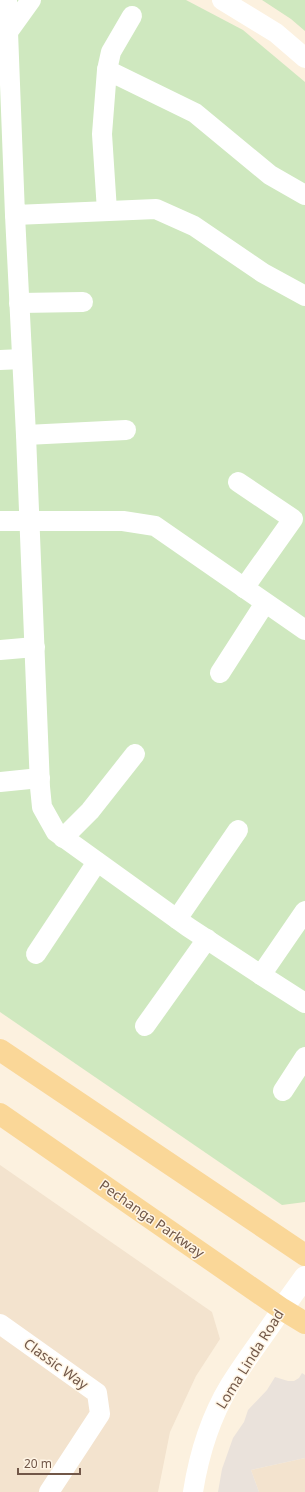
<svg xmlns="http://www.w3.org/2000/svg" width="305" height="1492" font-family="'Noto Sans',sans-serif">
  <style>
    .residential { fill: #f3e3ce }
    .industrial { fill: #eae2db }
    .green { fill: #cfe8bf }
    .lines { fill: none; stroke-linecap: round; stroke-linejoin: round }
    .minor { stroke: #fff; stroke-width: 20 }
    .tertiary { stroke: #fff; stroke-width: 22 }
    .primary { stroke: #fad798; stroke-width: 22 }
    .labels { text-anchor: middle; stroke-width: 3; stroke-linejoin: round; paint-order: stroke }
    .street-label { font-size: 14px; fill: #715748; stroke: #fff5e5 }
  </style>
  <rect width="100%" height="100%" fill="#fcf1df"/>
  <g class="residential">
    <polygon points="0,1165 212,1312 220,1339 196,1376 170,1432 158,1492 0,1492"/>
    <polygon points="305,1458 305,1492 259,1492 251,1470"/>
  </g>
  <polygon class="industrial" points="302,1373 305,1375 305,1458 251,1470 259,1492 218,1492 222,1469 233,1438 244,1422 248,1410 267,1390 275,1377 288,1381 294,1381 299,1378"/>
  <g class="green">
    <polygon points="0,0 186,0 243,30 305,82 305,1202 282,1205 0,1012"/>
    <polygon points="262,0 305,0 305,31 291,19"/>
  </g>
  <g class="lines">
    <g class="minor">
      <polyline points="7,0 8,32"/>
      <polyline points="31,0 8,32 15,215 156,209 194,226 263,273 305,296"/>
      <polyline points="222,0 276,33 305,58"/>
      <polyline points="107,70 111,52 132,16"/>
      <polyline points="107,211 102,134 107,70 195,113 270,175 305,195"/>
      <polyline points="15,215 26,435 40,787 42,807 56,832 188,927 261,975 305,911"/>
      <polyline points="19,303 83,302"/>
      <polyline points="0,360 22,359"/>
      <polyline points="26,435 126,430"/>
      <polyline points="238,482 293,519 244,588"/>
      <polyline points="0,521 123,521 155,526 305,630"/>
      <polyline points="0,650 35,647"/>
      <polyline points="220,673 265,603"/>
      <polyline points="0,782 40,778"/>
      <polyline points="63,838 90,811 135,754"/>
      <polyline points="177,919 238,830"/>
      <polyline points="36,954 97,862"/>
      <polyline points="261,975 305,1003"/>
      <polyline points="145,1026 207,939"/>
      <polyline points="283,1091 305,1057"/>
      <polyline points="0,1324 97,1393 100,1414 49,1492"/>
      <path d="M193,1492C199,1454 210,1418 230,1385C246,1359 265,1335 282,1309"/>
    </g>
    <polyline class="tertiary" points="282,1309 305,1277"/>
    <g class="primary">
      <polyline points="0,1050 305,1255"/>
      <polyline points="0,1114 282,1309 305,1323"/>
    </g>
  </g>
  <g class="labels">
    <g class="street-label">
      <text transform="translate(152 1219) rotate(35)" y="5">Pechanga Parkway</text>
      <text transform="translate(250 1359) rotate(-58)" y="5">Loma Linda Road</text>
      <text transform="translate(56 1364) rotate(36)" y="5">Classic Way</text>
    </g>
  </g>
  <path d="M18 1468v6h62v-6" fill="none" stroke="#715748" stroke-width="2"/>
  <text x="24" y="1468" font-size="12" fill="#715748" stroke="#fff5e5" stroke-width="3" paint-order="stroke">20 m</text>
</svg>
